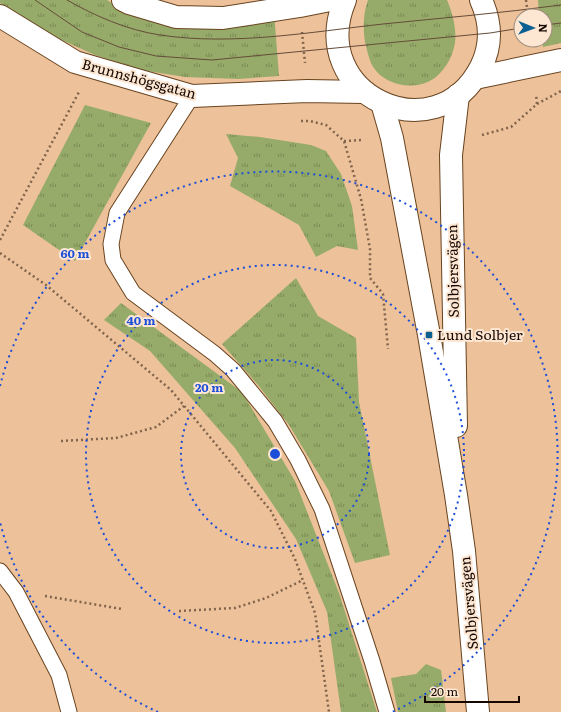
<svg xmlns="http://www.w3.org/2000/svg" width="561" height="712" font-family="Literata,serif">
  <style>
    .grass { fill: url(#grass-tufts) }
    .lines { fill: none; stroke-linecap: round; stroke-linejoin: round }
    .service-casing { stroke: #694420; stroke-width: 17 }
    .minor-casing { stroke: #694420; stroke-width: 24 }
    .secondary-casing { stroke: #694420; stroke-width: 24 }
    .path { stroke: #80644c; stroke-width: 2.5; stroke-dasharray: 2 3; stroke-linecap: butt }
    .service { stroke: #fff; stroke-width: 15 }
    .minor { stroke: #fff; stroke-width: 22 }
    .secondary { stroke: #fff; stroke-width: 22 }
    .tram { stroke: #654c39; stroke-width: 1 }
    .ring { fill: none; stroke: #1d4ed8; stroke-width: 2; stroke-dasharray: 2 4 }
    .poi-dot { fill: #0b5f91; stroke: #fde7d3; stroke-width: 1.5 }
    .labels { text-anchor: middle; stroke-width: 4; stroke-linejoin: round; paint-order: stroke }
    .street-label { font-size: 14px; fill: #160800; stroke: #fde7d3 }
    .poi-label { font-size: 14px; fill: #160800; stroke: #fde7d3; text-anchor: start }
    .centre { fill: #1d4ed8; stroke: #fde7d3; stroke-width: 2 }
    .ring-label { font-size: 12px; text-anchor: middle; font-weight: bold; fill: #1d4ed8; stroke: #fde7d3; stroke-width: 4; stroke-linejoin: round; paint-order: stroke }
  </style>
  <defs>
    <pattern id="grass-tufts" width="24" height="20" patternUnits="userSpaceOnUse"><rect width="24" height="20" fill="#96ab69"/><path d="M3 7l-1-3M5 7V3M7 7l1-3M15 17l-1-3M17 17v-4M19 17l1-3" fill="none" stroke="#798954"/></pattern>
  </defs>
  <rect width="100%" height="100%" fill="#edc19a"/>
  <g class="grass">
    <polygon points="0,0 107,0 112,3 147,16 274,12 279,76 238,79 185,77 141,70 95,55 46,33 0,3"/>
    <path d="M368,0H447C453,14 459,36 453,51C451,58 446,67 441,72C423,94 383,88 371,63C368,56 367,49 365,42C363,28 363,14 368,0Z"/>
    <polygon points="538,0 561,0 561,43 543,47 542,40 545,40 545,16 539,16"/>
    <polygon points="85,105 151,123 75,261 23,225"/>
    <polygon points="226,134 260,137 311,145 326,151 341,174 352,206 358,250 337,246 316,257 299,225 230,186 238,158"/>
    <polygon points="296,278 318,316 356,338 359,402 390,555 355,563 329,491 289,425 258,385 222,344"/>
    <polygon points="121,303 242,392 295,481 339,593 377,712 341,712 327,612 296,539 235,448 150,351 104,320"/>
    <polygon points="426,664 441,670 446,712 398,712 391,678 416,674"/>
  </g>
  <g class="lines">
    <defs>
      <g id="service">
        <polyline points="192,96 117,213 111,244 113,260 133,293 215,354 233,370 275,421 298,460 322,509 372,661 387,712"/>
        <polyline points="0,571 16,592 59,675 69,712"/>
      </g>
      <g id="minor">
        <polyline points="123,0 129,3 176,17 223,18 300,6 330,0"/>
        <polyline points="0,16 75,62 192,96 307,91 364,92"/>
        <polyline points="475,78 561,60"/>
      </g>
      <g id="secondary">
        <path d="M345,0C305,95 436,155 481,67C492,45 491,22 481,0"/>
        <polyline points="382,103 392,138 429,335 456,495 464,551 478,712"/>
        <polyline points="456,426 451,155 458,95"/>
      </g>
    </defs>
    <use href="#service" class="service-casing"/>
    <use href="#minor" class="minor-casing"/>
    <use href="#secondary" class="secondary-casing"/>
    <g class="path">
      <polyline points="526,0 528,16"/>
      <polyline points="302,32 305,63"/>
      <polyline points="537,104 561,91"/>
      <polyline points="301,121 310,121 326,125 344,141 361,199 370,249 370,278 383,294 388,349"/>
      <polyline points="482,135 511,127 537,104 536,94"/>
      <polyline points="344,141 363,140"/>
      <polyline points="0,240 79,92"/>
      <polyline points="0,253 46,285 171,390 271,511 295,559 315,613 329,712"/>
      <polyline points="61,441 116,438 156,427 184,406"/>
      <polyline points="45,596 122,609"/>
      <polyline points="179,611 235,608 266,598 303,580"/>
    </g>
    <use href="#service" class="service"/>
    <use href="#minor" class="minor"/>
    <use href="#secondary" class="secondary"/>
    <g class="tram">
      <polyline points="35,0 82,32 119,47 156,56 212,60 490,33 521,28"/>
      <path d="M67,0C95,16 127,30 160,35C234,46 310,32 383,24C442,18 502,13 561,5"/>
      <polyline points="545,25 561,23"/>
    </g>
  </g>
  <g class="ring">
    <circle cx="275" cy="454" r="94"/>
    <circle cx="275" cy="454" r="189"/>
    <path d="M158 712A283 283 0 0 1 0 522M0 386A283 283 0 1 1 392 712"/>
  </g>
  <rect class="poi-dot" x="425" y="331" width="8" height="8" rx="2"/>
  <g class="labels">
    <g class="street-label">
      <text transform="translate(139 79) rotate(15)" y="5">Brunnshögsgatan</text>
      <text transform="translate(453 271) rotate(-91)" y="5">Solbjersvägen</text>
      <text transform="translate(469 603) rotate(-95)" y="5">Solbjersvägen</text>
    </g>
    <g class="poi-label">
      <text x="437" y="340">Lund Solbjer</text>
    </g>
  </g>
  <circle cx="275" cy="454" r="6" class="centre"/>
  <g class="ring-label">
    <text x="75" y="258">60 m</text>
    <text x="141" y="325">40 m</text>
    <text x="209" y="392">20 m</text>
  </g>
  <g transform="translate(533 28) rotate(91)"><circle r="19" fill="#fde7d3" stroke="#a18e7f"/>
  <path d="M0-3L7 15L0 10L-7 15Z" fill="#0b5f91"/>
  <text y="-6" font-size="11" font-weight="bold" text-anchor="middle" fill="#160800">N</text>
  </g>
  <path d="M425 696v6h94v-6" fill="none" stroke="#160800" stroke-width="2"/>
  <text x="431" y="696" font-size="12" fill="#160800" stroke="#fde7d3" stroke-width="3" paint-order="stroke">20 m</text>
</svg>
